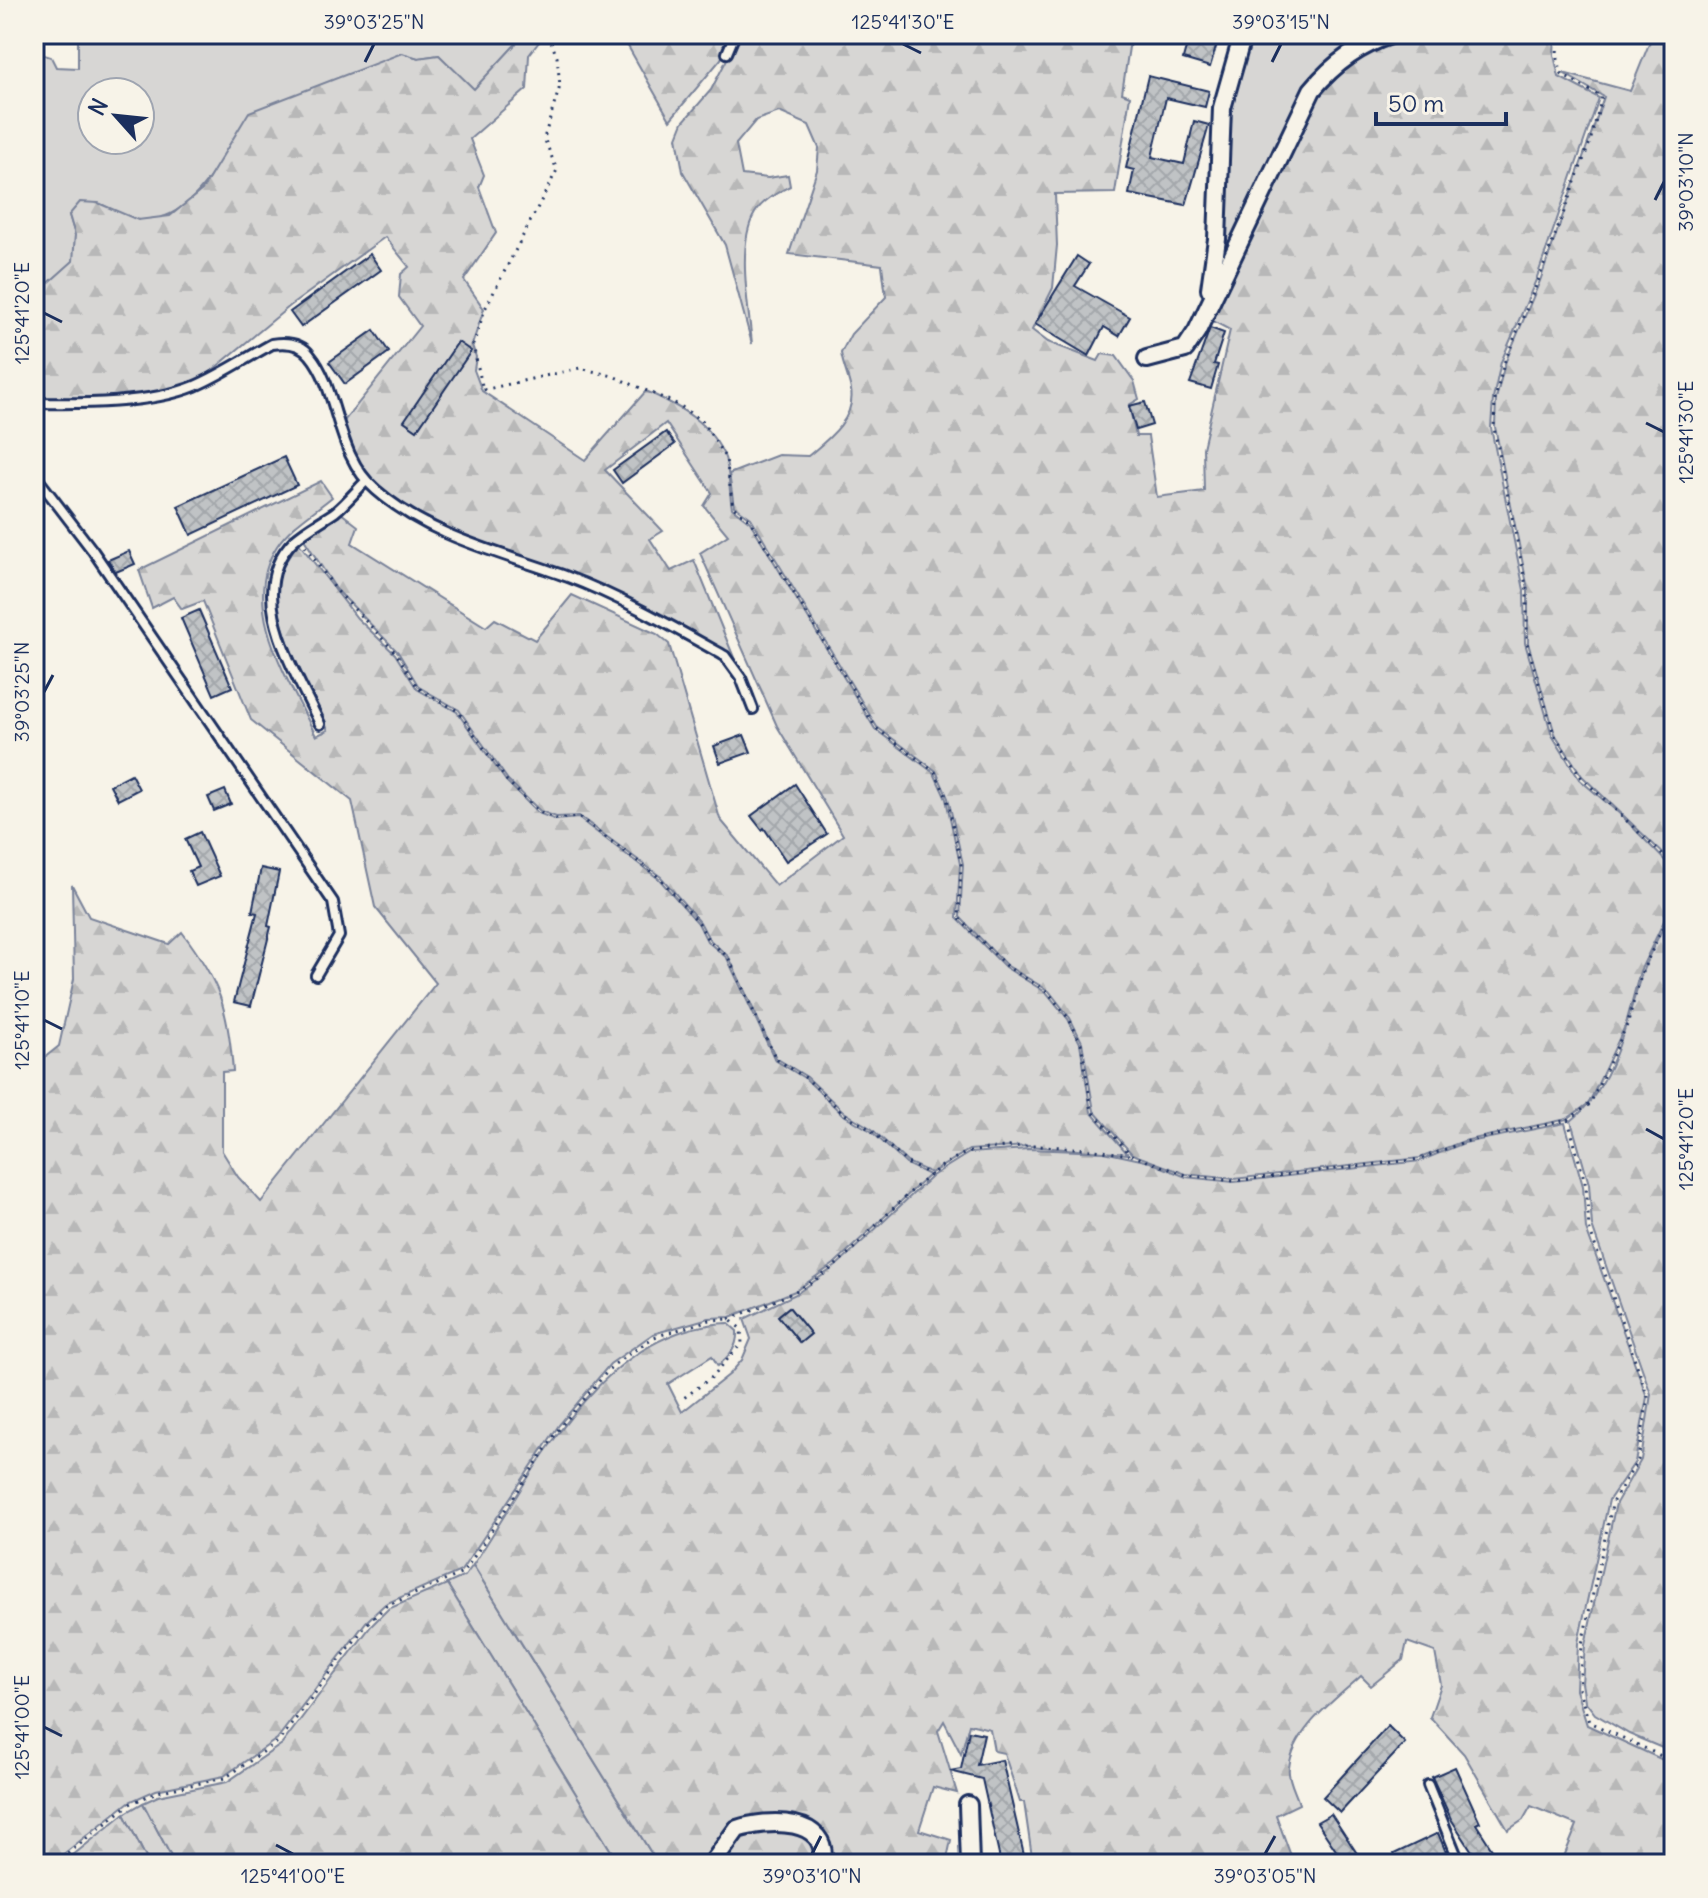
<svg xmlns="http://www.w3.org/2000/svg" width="1708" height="1898" font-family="Delius,sans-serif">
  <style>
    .grass { fill: #d7d6d4; stroke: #798299; stroke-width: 2; fill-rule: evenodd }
    .forest { fill: url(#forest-firs); stroke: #798299; stroke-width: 2 }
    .building { fill: url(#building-cross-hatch); stroke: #1b2f5e; stroke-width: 2 }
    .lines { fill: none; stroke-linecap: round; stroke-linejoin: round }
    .service-casing { stroke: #1b2f5e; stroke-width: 14 }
    .minor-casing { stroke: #1b2f5e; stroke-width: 22 }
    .path { stroke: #1b2f5e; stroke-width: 3; stroke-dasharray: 2 6; stroke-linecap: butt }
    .service { stroke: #f7f3e8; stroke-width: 8 }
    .minor { stroke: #f7f3e8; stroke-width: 16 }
    .ticks { fill: none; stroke: #1b2f5e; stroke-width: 3 }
    .neatline { fill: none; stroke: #1b2f5e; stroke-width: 3 }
    .ticks-label { font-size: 20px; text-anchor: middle; fill: #1b2f5e }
  </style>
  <defs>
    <pattern id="forest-firs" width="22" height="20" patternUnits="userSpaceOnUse" patternTransform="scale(2)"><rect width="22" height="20" fill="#d7d6d4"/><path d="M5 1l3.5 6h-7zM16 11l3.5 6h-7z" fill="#b8b8b8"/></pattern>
    <pattern id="building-cross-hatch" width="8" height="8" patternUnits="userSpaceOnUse" patternTransform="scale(2)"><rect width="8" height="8" fill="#c0c3c5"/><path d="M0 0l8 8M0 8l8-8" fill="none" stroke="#a4a8ac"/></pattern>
  </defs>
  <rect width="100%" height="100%" fill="#f7f3e8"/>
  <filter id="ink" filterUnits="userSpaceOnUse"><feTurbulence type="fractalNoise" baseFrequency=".0125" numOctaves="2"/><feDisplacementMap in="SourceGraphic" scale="16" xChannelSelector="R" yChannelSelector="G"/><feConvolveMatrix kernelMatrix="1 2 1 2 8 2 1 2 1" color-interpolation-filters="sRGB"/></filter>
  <g filter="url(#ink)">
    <g class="grass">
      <path d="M78,34H525L474,90L439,55L418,58L402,53L219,164C200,193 177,222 140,220C127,219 111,208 98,203L69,215L75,235L74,261L34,296V87L41,54L51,57L56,67L78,68ZM92,92H140V140H92Z"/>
      <polygon points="1247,34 1371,34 1354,44 1210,297 1224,127"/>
      <polygon points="473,1565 658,1864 619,1864 447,1584 465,1576"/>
      <polygon points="143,1803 175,1864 149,1864 124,1814"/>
    </g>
    <g class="forest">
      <path d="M525,34H545L529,55L527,89L470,139L484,175L479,187L496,233L464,280L484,309L472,345L476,357L474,370L482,391L585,460L646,391C679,406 711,423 725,458C730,472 729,492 732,508L750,522L875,729L934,773L946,799L960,864L957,918L1005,967L1047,993L1068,1019L1080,1043L1091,1112L1128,1154L1028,1146L969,1150L931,1173L907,1162L872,1129L844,1112L807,1077L776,1058L729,957L709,939L700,922L661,877L579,816L556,817L540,811L508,780L459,710L419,687L398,652L336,589L304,539L341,513L358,526L352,543L486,627L495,619L535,640L572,595L657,634L669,644L720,819L776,886L843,835L777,726L700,553L728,535L704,506L712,493L666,423L605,470L663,531L650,539L671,571L694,560L737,665L726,654L572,576L498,553L397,502L379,490L355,463L341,425L420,326L399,297L401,274L409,267L385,237L290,306L197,383L176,390L126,397L34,401V296L73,261L75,235L69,215L80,202L98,203L138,220L170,216L202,190L249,112L402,53L418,58L439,55L474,89Z"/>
      <polygon points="621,34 731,34 721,59 670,120"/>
      <path d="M740,34H1131L1122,93L1130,96L1115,193L1055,194L1057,245L1053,288L1032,330L1048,342L1098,361L1102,354L1116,356L1134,381L1139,399L1129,405L1136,436H1148L1157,497L1204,491L1203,448L1230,330L1211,320L1261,205L1319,89L1339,67L1373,49L1417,34H1555L1554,55L1559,77L1599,98L1536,280L1501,362L1493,399L1491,428L1524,590L1525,643L1552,735L1579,779L1621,815L1674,870V900L1640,971L1626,1024L1589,1103L1567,1119L1464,1141L1420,1158L1234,1179L1186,1174L1132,1154L1094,1111L1082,1042L1070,1018L1049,991L1006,965L960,917L963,864L948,798L936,771L877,727L751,518L734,506L729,474L778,455L808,456C827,440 856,419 851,390C849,378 843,366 841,353L851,334L886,297L882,265L789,254L817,170L819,148L809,125L779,112L756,120L736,144L742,175L768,178L788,175L790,186C777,193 763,200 755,213C736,244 749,308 752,344L725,245L683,172L677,137L683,122L711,90Z"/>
      <polygon points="1653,34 1674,34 1674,864 1582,776 1555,734 1528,643 1528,589 1495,427 1496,399 1505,363 1540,281 1604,97 1563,73 1630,91"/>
      <path d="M321,481L332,497C314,512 290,526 277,546C238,606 290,682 316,736L328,730C311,691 267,617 279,575C282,564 293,552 298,542L357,618L395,654L417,689L457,712L506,781L538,813L556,820L578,818L659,879L698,923L707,941L727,958L775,1060L806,1079L842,1114L871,1131L906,1164L929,1175L834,1264L795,1291L730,1317L709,1318L653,1334L610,1364L559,1425L461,1571L385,1604L366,1622L277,1739L224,1776L156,1790L129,1802L51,1864H34V1066L59,1046L74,979L72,885L89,917L169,944L182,932C220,982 228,1008 233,1071L222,1072V1151L238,1177L261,1202L436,983L375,907L352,801L251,720L203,601L182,609L173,597L152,608L139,570Z"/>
      <path d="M1674,906V1753L1629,1734L1595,1714L1585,1701L1582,1683L1585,1645L1616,1503L1641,1460L1651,1394L1592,1226L1589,1184L1571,1121C1614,1086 1625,1024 1642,973C1650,950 1664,928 1674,906Z"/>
      <path d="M1565,1123L1583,1186L1586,1229L1647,1397L1635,1462L1609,1500L1578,1643L1576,1690L1587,1725L1674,1765V1864H1561L1577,1825L1531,1806L1523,1820L1508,1830L1464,1754L1430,1717L1441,1685L1435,1652L1407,1642L1403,1660L1371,1686L1361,1676C1335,1700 1293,1729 1289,1768C1287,1778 1296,1793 1299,1804L1276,1815L1294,1864H1033L1024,1802H1020L1004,1753L994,1751L990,1729L969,1724L961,1754L944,1721L938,1731L957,1793L933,1787L919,1830L951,1840L946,1864H827L825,1840L745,1821L706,1864H658L473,1565C535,1472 600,1328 728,1323L737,1331C738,1347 730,1355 718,1366L712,1356L668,1384L682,1412L730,1374L742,1360L751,1339L744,1319L796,1294L836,1266L932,1176L969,1153L1028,1149L1104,1152L1150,1162L1186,1177L1234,1182L1420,1161L1464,1143Z"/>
      <polygon points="447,1584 619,1864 175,1864 143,1803 158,1796 227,1782 282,1744 371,1626 388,1609"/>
      <polygon points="124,1814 149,1864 62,1864"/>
      <polygon points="787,1829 813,1839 816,1864 719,1864 740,1834"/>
    </g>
    <g class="building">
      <polygon points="1190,34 1220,34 1210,67 1183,59"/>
      <polygon points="1148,76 1209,91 1205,107 1166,98 1152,157 1184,164 1194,121 1209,125 1186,205 1129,194 1134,170 1126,168"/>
      <polygon points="370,254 381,270 301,327 290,312"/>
      <polygon points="1077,256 1089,264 1075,286 1130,317 1119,336 1104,327 1089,356 1035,324"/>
      <polygon points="1210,328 1224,333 1214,364 1218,365 1211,389 1190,383"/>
      <polygon points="374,330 389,352 345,384 329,362"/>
      <polygon points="458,342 471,351 417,430 404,421"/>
      <polygon points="1145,402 1152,425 1136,430 1129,406"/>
      <polygon points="666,432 675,444 622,483 613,470"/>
      <polygon points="284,457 297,485 191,535 178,506"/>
      <polygon points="129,551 135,564 116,572 108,560"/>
      <polygon points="199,610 232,687 214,695 181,618"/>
      <polygon points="744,735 751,752 720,763 714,746"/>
      <polygon points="131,774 139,789 118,800 110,785"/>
      <polygon points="795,784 827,834 786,861 764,828 762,830 751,816"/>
      <polygon points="225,790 231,804 214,811 208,797"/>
      <polygon points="200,832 220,876 196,886 189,871 198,867 185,839"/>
      <polygon points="261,868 279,872 268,926 271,927 251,1006 234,1002 257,913 252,912"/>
      <polygon points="789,1307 811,1334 800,1343 778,1316"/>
      <polygon points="1388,1726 1405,1743 1340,1813 1323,1797"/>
      <polygon points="969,1731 984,1734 977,1765 1002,1760 1026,1864 1001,1864 982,1779 950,1771 961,1769"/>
      <polygon points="1455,1767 1480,1822 1476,1824 1494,1852 1479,1862 1451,1819 1432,1777"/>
      <polygon points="1331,1814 1360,1858 1351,1864 1345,1864 1317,1822"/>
      <polygon points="1438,1833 1451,1864 1399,1864 1394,1854"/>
    </g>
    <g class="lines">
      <defs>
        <g id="service">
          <polyline points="727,53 735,34"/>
          <path d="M34,403C81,404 151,404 195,386C221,375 246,358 272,344C285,342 301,343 310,355C340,391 334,454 376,490C430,537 502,553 568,577C621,597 675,628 725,656L741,678L753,709"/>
          <polyline points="34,474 93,551 333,902 339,936 316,975"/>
          <path d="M320,724C295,670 242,592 294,540C306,529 322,521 335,512C346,503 356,491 366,481"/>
          <polyline points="1428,1785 1460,1864"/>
        </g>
        <g id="minor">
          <polyline points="1210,289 1217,239 1222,108 1243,34"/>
          <path d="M1147,359L1185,349L1197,331L1312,90C1334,63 1359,45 1393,34"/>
          <polyline points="968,1805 970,1864"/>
          <path d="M712,1864L737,1829C767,1819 831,1816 822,1864"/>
        </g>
      </defs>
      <use href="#service" class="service-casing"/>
      <use href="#minor" class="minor-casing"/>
      <g class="path">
        <polyline points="548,34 557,57 560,86 544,138 557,170 485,309 473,345 483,390 580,368 613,376 679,405 703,422 726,459 733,507 749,519 876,728 935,772 947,798 961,864 959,918 1006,966 1048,992 1069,1019 1081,1043 1092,1111 1131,1155 1186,1175 1234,1181 1420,1159 1464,1142 1568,1120 1590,1104 1627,1025 1642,972 1674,903"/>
        <polyline points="1558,34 1557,55 1562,75 1602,97 1590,142 1538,281 1504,363 1495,399 1494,428 1527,590 1527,643 1554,734 1581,777 1674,866"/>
        <polyline points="305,546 336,590 396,653 418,688 458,711 507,781 539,812 556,819 579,817 660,878 699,923 708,940 728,957 776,1059 806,1078 843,1113 871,1130 907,1163 931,1175"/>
        <polyline points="1568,1120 1586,1186 1589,1228 1648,1397 1638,1460 1613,1501 1582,1644 1579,1690 1589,1722 1674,1762"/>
        <path d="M729,1319C767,1304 805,1291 837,1264C869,1236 932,1160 971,1152C1020,1141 1080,1147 1129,1155"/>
        <polyline points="55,1864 130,1804 157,1792 225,1778 279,1741 367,1624 386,1606 463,1573 561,1426 612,1366 654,1337 710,1320 729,1319 741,1329 742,1343 712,1377 681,1400"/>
      </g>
      <use href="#service" class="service"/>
      <use href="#minor" class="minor"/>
    </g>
  </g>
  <path class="ticks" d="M903,44L921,53M365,62L374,44M1272,62L1281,44M1655,200L1664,182M44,313L62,322M1646,423L1664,432M44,692L53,675M44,1020L62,1029M1646,1129L1664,1139M44,1727L62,1736M276,1845L293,1854M812,1854L821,1836M1265,1854L1275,1836"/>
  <rect width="1708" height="1898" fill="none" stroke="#f7f3e8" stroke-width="88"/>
  <g transform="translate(116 116) rotate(297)"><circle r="38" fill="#f7f3e8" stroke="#9fa5b1" stroke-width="2"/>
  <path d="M0-6L14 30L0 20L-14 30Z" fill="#1b2f5e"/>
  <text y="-12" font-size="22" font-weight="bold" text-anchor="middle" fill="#1b2f5e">N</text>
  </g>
  <path d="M1376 112v12h130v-12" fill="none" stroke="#1b2f5e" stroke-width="4"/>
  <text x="1388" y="112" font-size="24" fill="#1b2f5e" stroke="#f7f3e8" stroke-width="6" paint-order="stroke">50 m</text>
  <rect x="44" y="44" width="1620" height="1810" class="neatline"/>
  <g class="ticks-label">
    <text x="374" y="29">39°03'25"N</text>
    <text x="903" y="29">125°41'30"E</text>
    <text x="1281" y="29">39°03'15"N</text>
    <text transform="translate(1686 182) rotate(-90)" y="7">39°03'10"N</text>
    <text transform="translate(22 313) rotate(-90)" y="7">125°41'20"E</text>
    <text transform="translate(1686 432) rotate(-90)" y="7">125°41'30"E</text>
    <text transform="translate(22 692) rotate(-90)" y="7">39°03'25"N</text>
    <text transform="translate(22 1020) rotate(-90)" y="7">125°41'10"E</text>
    <text transform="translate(1686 1139) rotate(-90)" y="7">125°41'20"E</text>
    <text transform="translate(22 1727) rotate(-90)" y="7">125°41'00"E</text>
    <text x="293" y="1883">125°41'00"E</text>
    <text x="812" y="1883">39°03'10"N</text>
    <text x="1265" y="1883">39°03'05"N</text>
  </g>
</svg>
